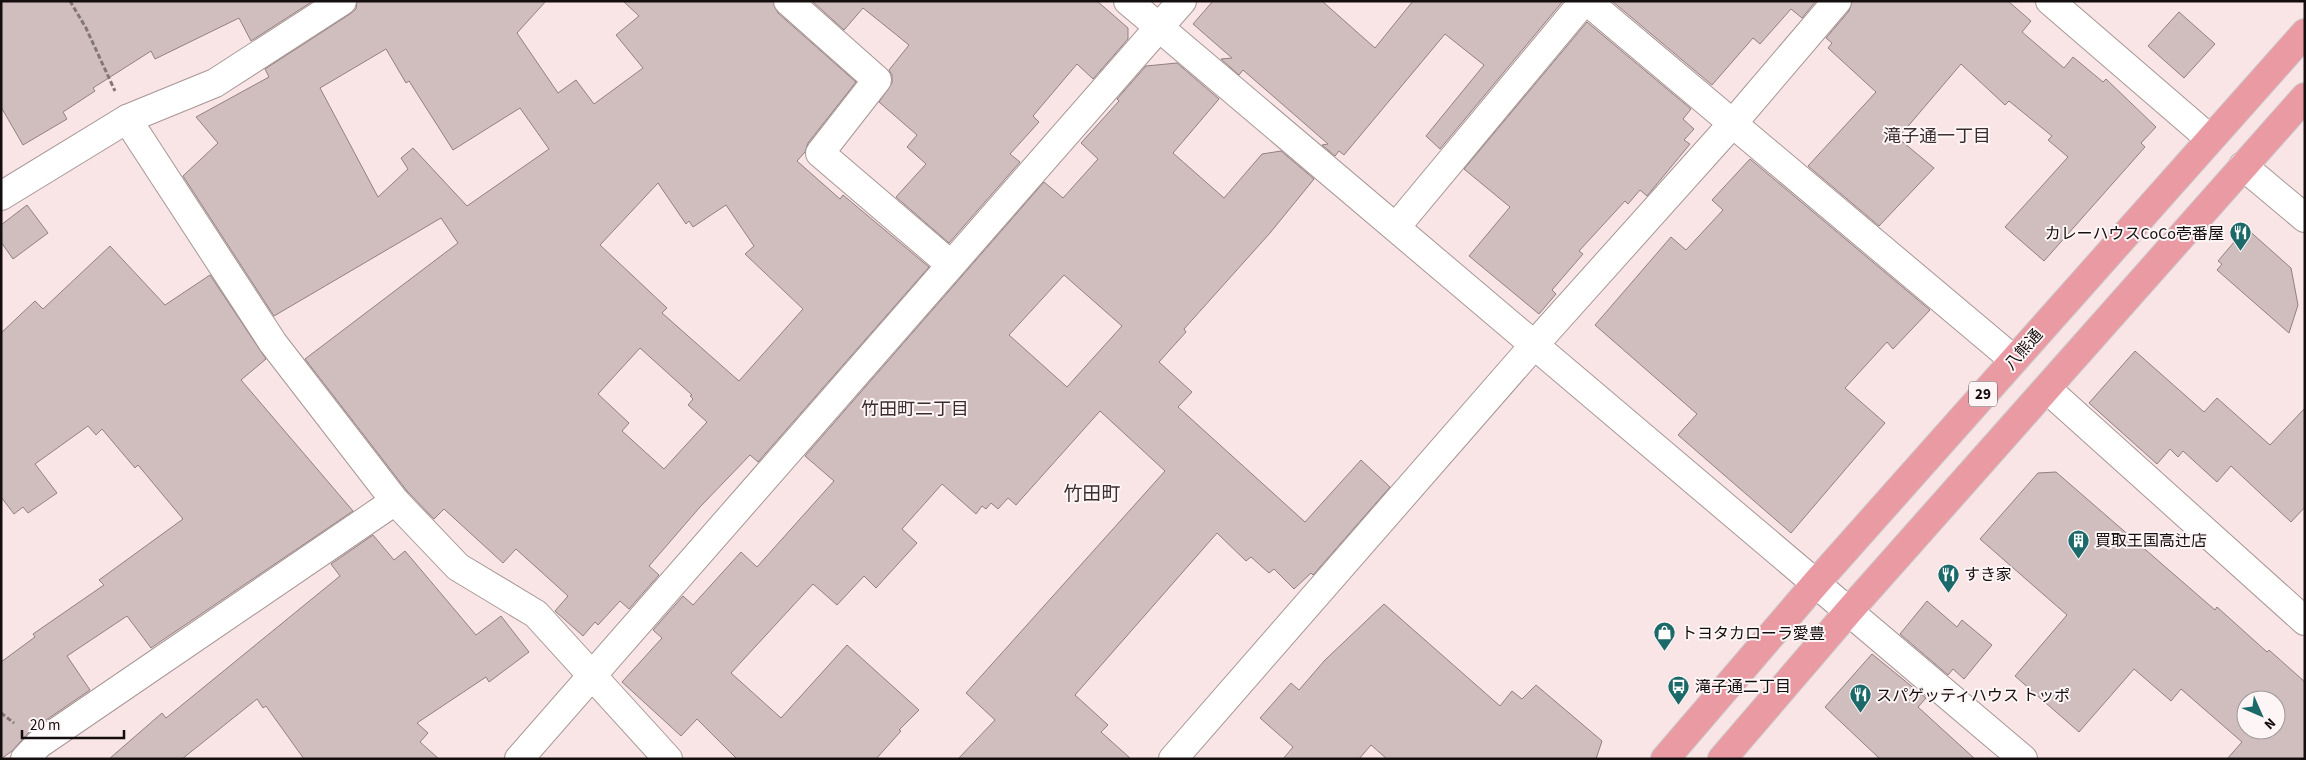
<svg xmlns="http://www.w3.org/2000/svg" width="2306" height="760" font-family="'Source Sans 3','Noto Sans JP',sans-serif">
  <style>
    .building { fill: #d0bdbe; stroke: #928081; fill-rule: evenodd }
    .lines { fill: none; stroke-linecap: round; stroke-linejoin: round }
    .minor-casing { stroke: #a89696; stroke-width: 30 }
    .major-casing { stroke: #cbcaca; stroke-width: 30 }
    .path { stroke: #837676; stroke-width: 3; stroke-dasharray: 5 2.5; stroke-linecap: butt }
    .minor { stroke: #fff; stroke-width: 28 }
    .major { stroke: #ea9aa3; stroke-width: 28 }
    .labels { text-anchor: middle; stroke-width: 4; stroke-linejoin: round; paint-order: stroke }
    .shield { fill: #fdf5f6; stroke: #5a5354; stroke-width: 1 }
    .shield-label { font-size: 15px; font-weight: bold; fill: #140e0e }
    .poi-label { font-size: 16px; fill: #140e0e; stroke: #fdf5f6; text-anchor: start }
    .street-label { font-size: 16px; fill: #140e0e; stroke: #fdf5f6 }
    .neighbourhood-label { font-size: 18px; fill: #3b2d2d; stroke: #fdf5f6 }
    .quarter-label { font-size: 19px; fill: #3b2d2d; stroke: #fdf5f6 }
  </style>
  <rect width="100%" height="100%" fill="#f9e5e5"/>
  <g class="building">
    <polygon points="1,1 313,1 251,41 239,18 155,59 151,51 93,88 95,91 63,112 67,119 23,145 1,107"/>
    <path d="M357,1H546L517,33L558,93L576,80L594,104L643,68L616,35L639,16L623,1H773L778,13L856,82L808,143L805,152L797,161L840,199L843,195L929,267L758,462L750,455L700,507L649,566L659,575L629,609L620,601L598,625L595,622L583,636L555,611L568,596L516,549L503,563L444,509L434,519L407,491L305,359L458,243L441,218L274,316L183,176L218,143L196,117L269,77L265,69L350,14L356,9ZM386,49L406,83L409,81L453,150L520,108L549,149L467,206L413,148L401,158L408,169L378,197L320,88ZM658,183L686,224L689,221L693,227L726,205L754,246L745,254L803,309L739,381L662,313L667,308L600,245ZM640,348L692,395L690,396L693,399L688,405L707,422L664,469L622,431L629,423L598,394Z"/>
    <polygon points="812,1 1097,1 1128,28 1128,39 1093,79 1077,64 1033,116 1039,122 1010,154 1020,162 949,243 896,197 926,164 907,147 917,135 879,102 892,83 892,75 889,70 909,45 863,8 844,30"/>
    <polygon points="1213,1 1322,1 1375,48 1413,1 1563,1 1440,149 1426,136 1484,65 1445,34 1344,155 1339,151 1335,156 1322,145 1328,144 1243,70 1239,75 1221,59 1232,58 1193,24"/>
    <polygon points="1612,1 1816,1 1802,18 1791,9 1760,44 1753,38 1712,85"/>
    <polygon points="1852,1 2008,1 2031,21 2022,32 2064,68 2073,57 2103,82 2106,79 2156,127 2141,143 2145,147 2044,261 2005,227 2068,157 2048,140 2052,136 2009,101 2005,105 1961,64 1898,138 1934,168 1879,226 1808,166 1876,92 1828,48 1832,43 1826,38 1849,11"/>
    <polygon points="2179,12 2215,44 2184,78 2148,46"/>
    <polygon points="1587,22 1691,109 1683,119 1694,129 1684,140 1690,144 1647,196 1640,190 1628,204 1625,201 1579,251 1583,254 1552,290 1556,294 1539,314 1469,256 1510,207 1464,169"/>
    <path d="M1177,63L1219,99L1173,153L1224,198L1262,154L1281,151L1314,179L1270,233L1184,329L1186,332L1159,362L1192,392L1178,407L1305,522L1361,460L1390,487L1313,575L1311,573L1294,589L1274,569L1269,573L1251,557L1246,561L1217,533L1075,695L1108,725L1101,732L1131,759H958L995,720L966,693L1165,471L1100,411L1016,505L1008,498L998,509L991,503L986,509L982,506L976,514L942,484L902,529L917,543L876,588L864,576L837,605L813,584L731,673L781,718L847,645L919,710L899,730L901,731L876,759H737L697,719L681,736L622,682L662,638L653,630L683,596L693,605L741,552L757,567L834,481L805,456L1044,182L1063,198L1098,159L1081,143L1119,101L1117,99L1146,66ZM1064,275L1122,326L1067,387L1009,335Z"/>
    <polygon points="1750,159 1930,310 1893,349 1887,342 1845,388 1885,423 1791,533 1678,435 1697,414 1595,325 1671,237 1686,250 1723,210 1712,200"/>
    <polygon points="27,205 48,233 13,259 1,242 1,225"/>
    <polygon points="2246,228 2291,268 2298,305 2289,333 2217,270 2222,264 2218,261"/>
    <polygon points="110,246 165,305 210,275 266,359 241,380 353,511 151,648 127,616 67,656 90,690 30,731 12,751 1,759 1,662 35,637 33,634 104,585 99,580 183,519 138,465 135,468 102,429 96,435 88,426 35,464 57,493 28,513 23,507 14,514 1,497 1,333 35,301 43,309"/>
    <polygon points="2135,351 2204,412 2217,398 2270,445 2305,408 2305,507 2291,522 2231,466 2217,482 2183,451 2178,457 2170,449 2157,464 2089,403"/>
    <path d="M2056,472L2215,610L2217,607L2267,652L2269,650L2305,682V759H2227L2242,742L2181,689L2171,701L2134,669L2079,732L2015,676L2067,615L1980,539L2038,473ZM2246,700H2276V730H2246Z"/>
    <polygon points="373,535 394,560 405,551 476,635 501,616 529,652 489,682 486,677 417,723 428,733 420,742 439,759 304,759 266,706 263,708 257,699 182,759 109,759 162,713 166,718 340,576 331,564"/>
    <polygon points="1927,601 1957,627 1962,620 1992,645 1964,679 1953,669 1948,675 1900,634"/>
    <polygon points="1384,604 1500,706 1512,691 1522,699 1536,685 1602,741 1596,759 1387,759 1371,745 1359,759 1283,759 1293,747 1260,718 1291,683 1299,690 1325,660"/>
    <polygon points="1872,654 1926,698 1918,707 1975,759 1880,759 1825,707"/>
  </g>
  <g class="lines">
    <defs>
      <g id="minor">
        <polyline points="788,1 877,80 820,153 951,265"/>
        <polyline points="1128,1 2023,759"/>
        <polyline points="1587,1 2014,360"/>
        <polyline points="2050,1 2209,138"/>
        <polyline points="127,119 273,343 395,501 458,567 536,614 668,759"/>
        <polyline points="2243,166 2305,218"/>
        <polyline points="1,196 127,119 215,83 342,1"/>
        <polyline points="1396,227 1584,1"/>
        <polyline points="2047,389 2305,621"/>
        <polyline points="25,759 39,744 395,501"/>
        <polyline points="519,759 1182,1"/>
        <polyline points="1173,759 1535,344 1733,123 1837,1"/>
      </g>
      <g id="major">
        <polyline points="1665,759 1816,583 2305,33"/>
        <polyline points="1722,759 1849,611 2305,97"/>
      </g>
    </defs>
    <use href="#minor" class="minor-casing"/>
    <use href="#major" class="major-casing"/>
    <g class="path">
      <polyline points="70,1 86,28 115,91"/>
      <polyline points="1,713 14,723"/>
    </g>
    <use href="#minor" class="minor"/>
    <use href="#major" class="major"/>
  </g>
  <defs>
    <symbol id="restaurant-pin" viewBox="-11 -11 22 30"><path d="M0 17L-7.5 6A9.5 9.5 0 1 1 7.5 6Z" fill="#1c696a" stroke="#fdf5f6"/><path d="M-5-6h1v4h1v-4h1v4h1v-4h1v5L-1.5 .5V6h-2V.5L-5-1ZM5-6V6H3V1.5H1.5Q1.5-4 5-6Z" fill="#fff"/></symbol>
    <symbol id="building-pin" viewBox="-11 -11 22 30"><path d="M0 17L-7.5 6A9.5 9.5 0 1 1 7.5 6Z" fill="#1c696a" stroke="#fdf5f6"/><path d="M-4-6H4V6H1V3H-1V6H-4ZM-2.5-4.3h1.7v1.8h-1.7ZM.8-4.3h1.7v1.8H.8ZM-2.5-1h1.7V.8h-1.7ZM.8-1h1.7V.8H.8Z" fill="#fff"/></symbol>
    <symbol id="shop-pin" viewBox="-11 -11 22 30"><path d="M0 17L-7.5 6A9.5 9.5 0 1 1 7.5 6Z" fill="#1c696a" stroke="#fdf5f6"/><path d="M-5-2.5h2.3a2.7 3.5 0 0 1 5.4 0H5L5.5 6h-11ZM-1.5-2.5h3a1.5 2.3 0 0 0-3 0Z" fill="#fff"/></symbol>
    <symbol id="bus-pin" viewBox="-11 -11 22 30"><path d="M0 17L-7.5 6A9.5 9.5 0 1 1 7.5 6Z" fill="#1c696a" stroke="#fdf5f6"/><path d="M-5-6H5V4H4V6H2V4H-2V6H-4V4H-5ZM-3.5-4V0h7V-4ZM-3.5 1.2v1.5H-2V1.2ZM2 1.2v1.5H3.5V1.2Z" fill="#fff"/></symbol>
  </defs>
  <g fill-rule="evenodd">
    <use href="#restaurant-pin" x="2228" y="220" width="25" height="34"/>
    <use href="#building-pin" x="2066" y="528" width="25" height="34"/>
    <use href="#restaurant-pin" x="1936" y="562" width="25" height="34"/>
    <use href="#shop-pin" x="1652" y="620" width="25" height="34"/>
    <use href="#bus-pin" x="1666" y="674" width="25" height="34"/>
    <use href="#restaurant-pin" x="1848" y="682" width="25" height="34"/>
  </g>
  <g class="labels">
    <rect class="shield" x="1969" y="381.5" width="28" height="25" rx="4"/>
    <g class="shield-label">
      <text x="1983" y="399">29</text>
    </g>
    <g class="poi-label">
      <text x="2224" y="239" text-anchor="end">カレーハウスCoCo壱番屋</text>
      <text x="2095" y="546">買取王国高辻店</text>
      <text x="1964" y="580">すき家</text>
      <text x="1681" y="639">トヨタカローラ愛豊</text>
      <text x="1695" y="692">滝子通二丁目</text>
      <text x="1876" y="701">スパゲッティハウス トッポ</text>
    </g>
    <g class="street-label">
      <text transform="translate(2023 349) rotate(-49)" y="6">八熊通</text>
    </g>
    <g class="neighbourhood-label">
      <text x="1937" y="142">滝子通一丁目</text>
      <text x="915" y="415">竹田町二丁目</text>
    </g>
    <g class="quarter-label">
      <text x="1092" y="500">竹田町</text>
    </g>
  </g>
  <rect width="2306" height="760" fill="none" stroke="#140e0e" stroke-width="5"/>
  <g transform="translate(2261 715) rotate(135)"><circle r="24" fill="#fdf5f6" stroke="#a09999"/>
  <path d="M0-4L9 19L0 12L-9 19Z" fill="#1c696a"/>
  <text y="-8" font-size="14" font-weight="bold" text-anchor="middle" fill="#140e0e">N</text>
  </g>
  <path d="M22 730v8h102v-8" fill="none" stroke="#140e0e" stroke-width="2.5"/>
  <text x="30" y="730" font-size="15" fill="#140e0e" stroke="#fdf5f6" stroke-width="4" paint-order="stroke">20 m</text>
</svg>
